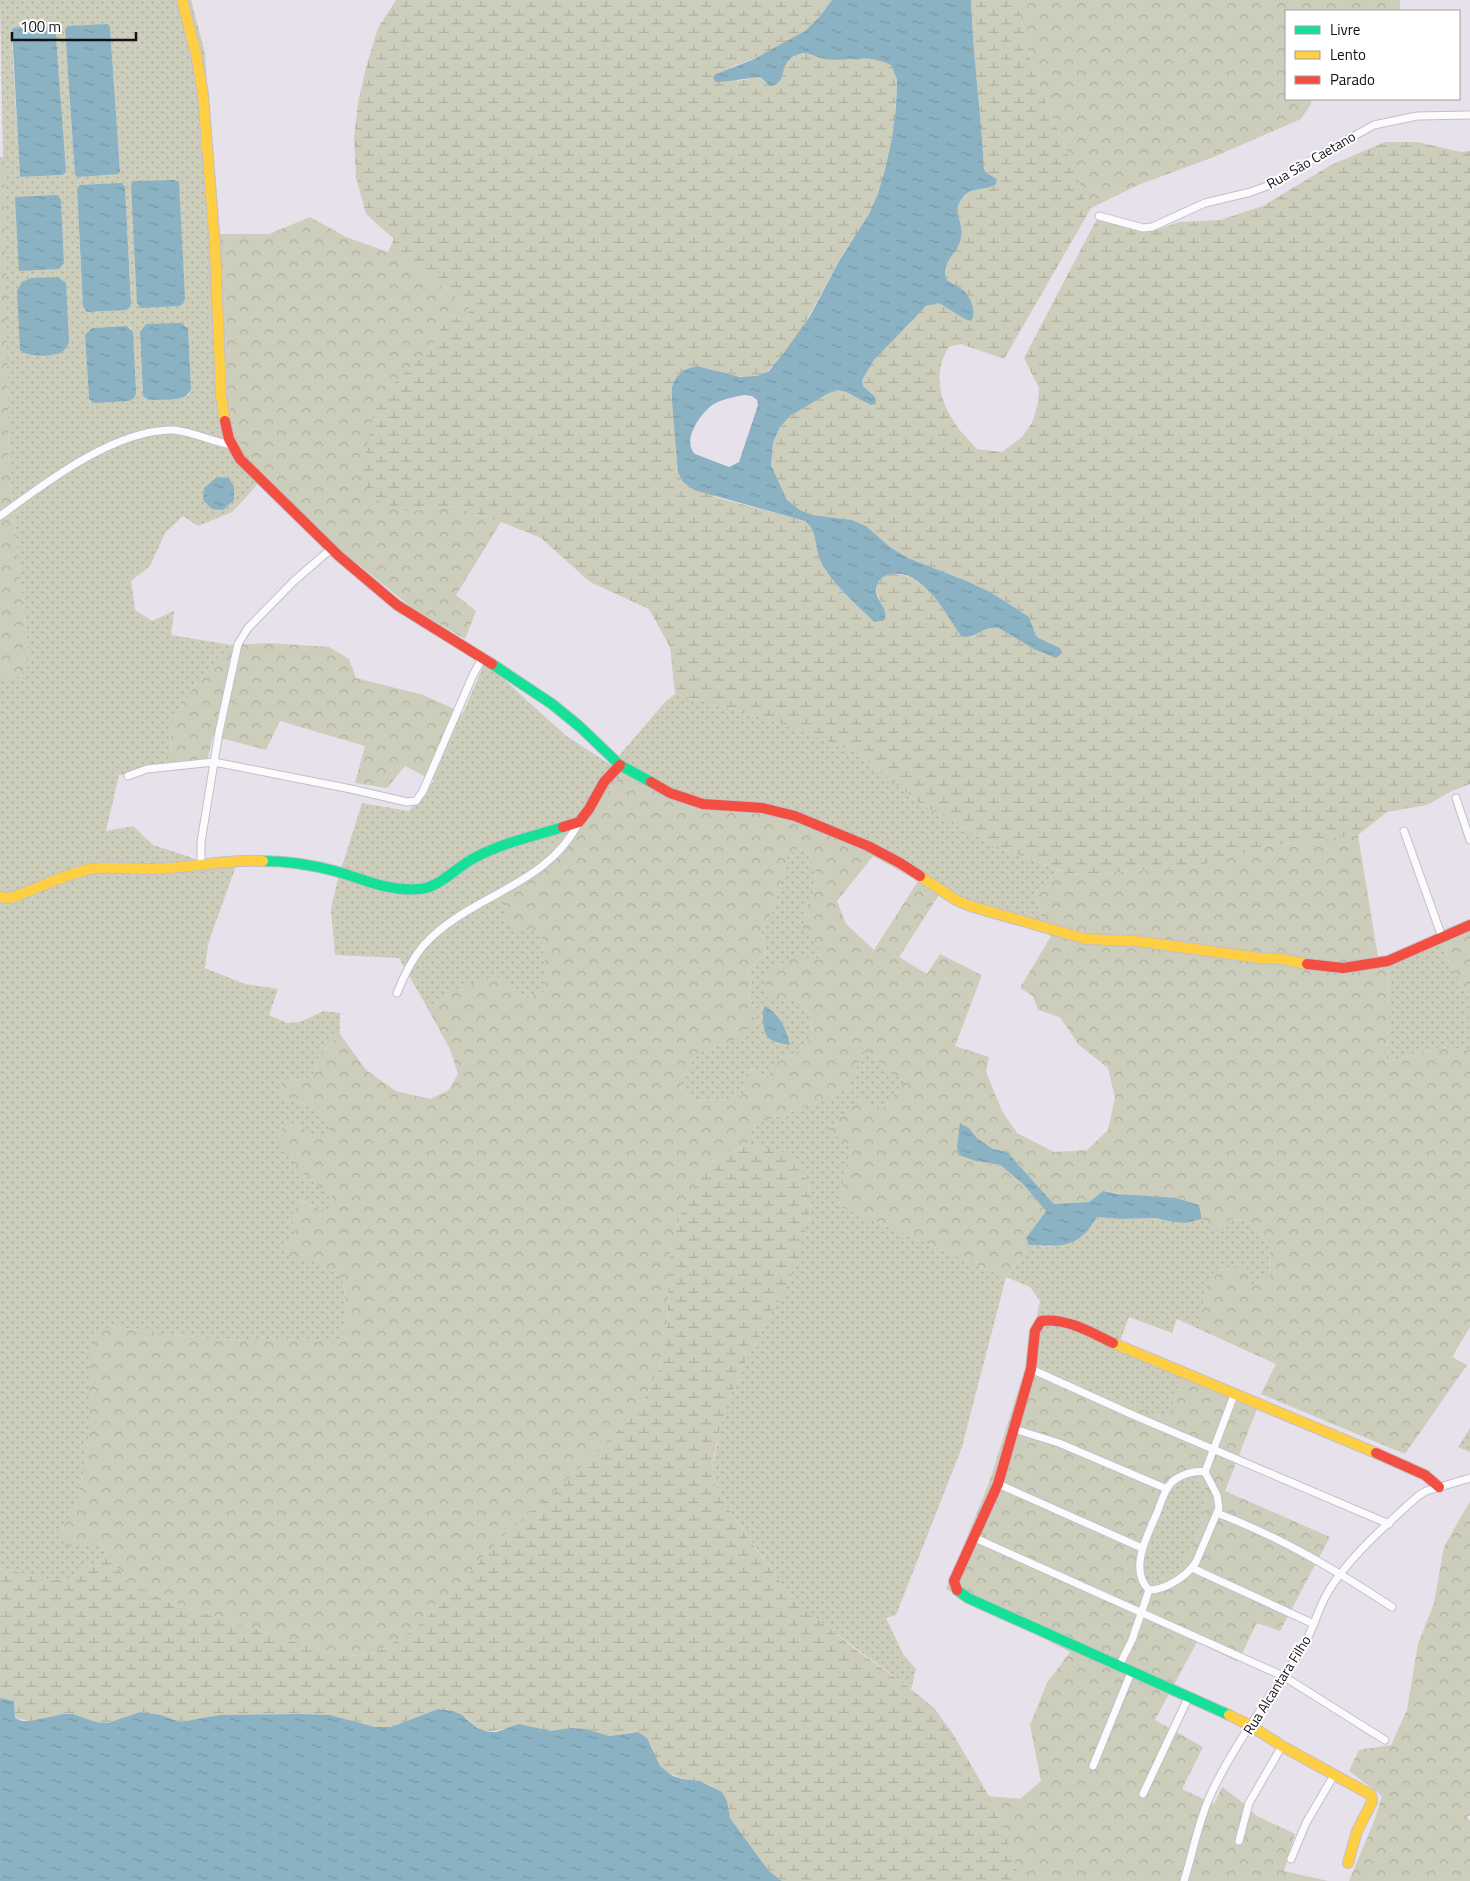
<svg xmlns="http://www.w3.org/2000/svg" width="1470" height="1881" font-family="'Titillium Web',sans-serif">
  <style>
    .grass { fill: url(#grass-dots); fill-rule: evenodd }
    .forest { fill: url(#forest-crowns); fill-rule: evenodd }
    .wetland { fill: url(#wetland-marsh) }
    .water { fill: url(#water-ripples); fill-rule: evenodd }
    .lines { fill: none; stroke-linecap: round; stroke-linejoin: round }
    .street-casing { stroke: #c4bfc8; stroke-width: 9 }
    .fast-casing { stroke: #c4bfc8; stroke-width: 12 }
    .slow-casing { stroke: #c4bfc8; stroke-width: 12 }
    .jam-casing { stroke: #c4bfc8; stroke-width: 12 }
    .street { stroke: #fbfafc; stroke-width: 7 }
    .fast { stroke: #16e098; stroke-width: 10 }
    .slow { stroke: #ffcf43; stroke-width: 10 }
    .jam { stroke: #f24e42; stroke-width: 10 }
    .labels { text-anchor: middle; stroke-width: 4; stroke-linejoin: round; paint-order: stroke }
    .street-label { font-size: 14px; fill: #141017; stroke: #fff }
  </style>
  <defs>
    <pattern id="grass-dots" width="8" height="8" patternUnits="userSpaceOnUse" patternTransform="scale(1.25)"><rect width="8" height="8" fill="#cccdba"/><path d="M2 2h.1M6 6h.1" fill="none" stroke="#aeaf9f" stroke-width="1.8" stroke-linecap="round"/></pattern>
    <pattern id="forest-crowns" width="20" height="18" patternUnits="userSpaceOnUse" patternTransform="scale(1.25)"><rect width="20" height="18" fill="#cccdba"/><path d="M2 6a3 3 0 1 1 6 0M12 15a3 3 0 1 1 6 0" fill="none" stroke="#aeaf9f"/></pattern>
    <pattern id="wetland-marsh" width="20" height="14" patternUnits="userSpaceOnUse" patternTransform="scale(1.25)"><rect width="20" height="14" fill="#cccdba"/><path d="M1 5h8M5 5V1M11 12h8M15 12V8" fill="none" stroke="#aeaf9f"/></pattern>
    <pattern id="water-ripples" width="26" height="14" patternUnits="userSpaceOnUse" patternTransform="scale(1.25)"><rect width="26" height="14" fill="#8ab2c3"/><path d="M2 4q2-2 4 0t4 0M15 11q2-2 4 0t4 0" fill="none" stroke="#7698a7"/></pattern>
  </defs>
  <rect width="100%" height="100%" fill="#e7e1ec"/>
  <g class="grass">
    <path d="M0,0H191L205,53L228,397L235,433L263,477L249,494L232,512L198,526L183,516L165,533L150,566L131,581L135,610L152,621L174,611L171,635L231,645L199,678L170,726L173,770L119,775L106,831L133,826L153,845L190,857L210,866L237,863L208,944L205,968L245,984L278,989L269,1015L287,1023L300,1022L324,1011L340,1013V1034L320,1054L312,1078L284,1079L279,1097L318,1108L331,1130L301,1172L332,1196L330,1213L301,1200L296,1234L285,1246L321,1262L343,1280L348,1325L336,1343L247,1341L161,1334L112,1326L90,1426L85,1465L76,1506L60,1532L100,1542L107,1555L69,1579L50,1580L0,1568V678L20,677L29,662L9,470ZM108,24L110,27L120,171L78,177L75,175L65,29ZM12,42L66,172L63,175L20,177ZM123,184L125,186L131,303L130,307L126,310L88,312L83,307L77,188L81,185ZM58,195L61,200L64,263ZM146,324L186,325L188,328L191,389L189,395L143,396L140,332ZM127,326L131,328L89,399L85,335L92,328Z"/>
    <polygon points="485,662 565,735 611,765 665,702 675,694 769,719 853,751 921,804 998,847 1058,870 1036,892 1045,933 973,912 939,895 918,881 855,846 769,815 694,809 623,775 560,856 502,896 541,931 546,973 544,992 525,997 452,992 428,1009 399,958 335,955 331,909 338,879 362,803 409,811 434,781"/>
    <path d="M797,848L809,854L816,873L813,895L803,914L817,941L819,960L765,972V996L796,998L811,1016L812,1036L805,1049L787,1056L767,1079L753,1068L744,1077L743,1095C728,1102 709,1099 693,1101L683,1092L681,1079L698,1053L736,1040L753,1007L749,997L752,980L748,968L766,955L761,929L773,911L787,857Z"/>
    <polygon points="1444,941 1448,960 1470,999 1470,1050 1441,1047 1387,1062 1389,966"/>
    <polygon points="863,1051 905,1081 883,1109 828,1130 851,1146 839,1206 1006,1277 1020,1260 1029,1245 1051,1247 1092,1226 1097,1217 1120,1219 1156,1218 1173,1222 1186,1223 1202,1219 1216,1231 1231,1219 1246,1220 1269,1244 1270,1276 1251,1288 1206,1288 1199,1329 1177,1319 1172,1333 1129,1317 1117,1349 1184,1378 1166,1419 1027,1362 1040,1301 1030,1287 1006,1277 962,1447 896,1615 886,1618 903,1654 916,1669 911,1689 826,1626 802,1606 781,1583 727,1507 715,1483 712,1470 720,1428 731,1395 743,1366 774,1309 809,1218 811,1198 808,1184 760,1147 746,1146 752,1125 813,1104"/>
    <polygon points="1470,1428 1470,1452 1458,1447"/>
    <polygon points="1191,1477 1199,1479 1206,1490 1205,1513 1195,1542 1177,1573 1154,1583 1146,1580 1144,1559 1169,1494 1179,1480"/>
  </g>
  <g class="forest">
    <polygon points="1017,0 1400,0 1400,11 1286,11 1286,99 1311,99 1311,104 1301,119 1211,158 1138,185 1091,208 1081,192 1078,177 1040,89 1028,50"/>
    <polygon points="0,157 4,157 9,470 29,662 20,677 0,678"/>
    <polygon points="310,217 346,237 388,252 448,291 470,308 466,320 447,316 432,347 388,389 399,512 453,506 501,522 456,595 476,611 465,639 412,608 331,542 263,477 241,444 235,433 228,397 217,234 269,234"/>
    <polygon points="268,643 329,647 349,659 356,678 423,695 463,713 434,781 405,766 387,788 355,783 365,746 280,721 266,750 213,736 206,767 173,770 170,726 199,678 231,645"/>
    <path d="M622,774L694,809L769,815L798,822L874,855L837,901L846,924L874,950L918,881L939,895L899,957L927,974L940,954L982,975L955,1046L989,1057L986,1072L1002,1111L1017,1133L1054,1152L1087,1150L1108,1130L1115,1098L1108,1068L1078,1044L1060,1017L1038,1010L1033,996L1020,988L1051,936L1045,933L1036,892L1058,870L1072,875L1194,867L1267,846L1358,835L1380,969L1389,966L1387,1062L1441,1047L1470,1050V1327L1452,1357L1467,1365L1405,1454L1261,1394L1276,1364L1199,1329L1206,1288L1223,1264L1247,1269L1252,1287L1270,1276L1269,1244L1246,1220L1231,1219L1216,1231L1202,1219L1199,1205L1103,1191L1089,1202L1054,1204L1007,1152L993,1149L977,1138L969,1128L961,1124L957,1147L976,1161L1000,1165L1023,1184L1046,1211L1026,1238L1029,1245L1020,1260L1006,1277L839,1206L851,1146L828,1130L858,1098L883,1109L905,1081L863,1051L849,1089L813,1104L753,1125L746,1146C736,1149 727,1152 718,1158C693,1174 673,1229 670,1258C668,1284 669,1310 666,1337C664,1357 655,1379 645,1397C633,1419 613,1435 595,1452C583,1464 572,1476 560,1487C544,1501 527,1514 511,1529C468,1568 436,1622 382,1649C364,1658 347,1656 327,1652L170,1602L132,1585L107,1555L100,1542L65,1547L60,1532L76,1506L85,1465L90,1426V1359L95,1334L112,1326L161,1334L247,1341L336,1342L348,1324L343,1280L321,1262L288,1257L285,1246L296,1234L291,1217L300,1200L330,1213L332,1196L301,1172L277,1137L287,1121L324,1139L330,1130L318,1108L279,1097L283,1079L312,1078L320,1054L340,1034L366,1070L396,1091L430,1099L449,1090L458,1074L450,1049L428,1009L452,992L496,976L525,997L543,992L546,973L541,931L509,929L502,896L560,856ZM798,848L809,854L816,873L813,895L803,914V931L817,941L819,960L798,956L765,972V997L796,998L811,1016L812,1036L805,1049L787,1056L774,1065L767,1079L753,1068L744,1077L743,1095C728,1102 709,1099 693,1101L683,1092L681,1079L698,1053L736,1040L754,1022L753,1007L749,997L752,980L748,968L766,955L761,929L773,911L787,857Z"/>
    <polygon points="1470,930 1470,999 1448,960 1444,941"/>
    <path d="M1027,1362L1166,1419L1184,1378L1257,1409L1225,1491L1330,1537L1280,1631L1257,1623L1238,1662L1197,1642L1155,1720L1203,1747L1182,1789L1214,1804L1222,1787L1242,1802L1257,1816L1295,1834L1284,1871L1328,1881H1021L1004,1829L989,1796L1020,1799L1041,1781L1030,1725L1047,1683L1070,1652L946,1589L990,1480ZM1191,1477L1199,1479L1206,1491L1205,1513L1195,1542L1177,1573L1154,1583L1146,1580L1144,1559L1169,1494L1179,1480Z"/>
    <polygon points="1470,1501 1470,1815 1467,1817 1470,1821 1470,1881 1349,1881 1375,1819 1382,1796 1349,1771 1359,1750 1391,1745 1407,1710 1418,1644 1434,1603 1444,1547"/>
  </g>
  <g class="wetland">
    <path d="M396,0H832C824,11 816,21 806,30C786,45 754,59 731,67L737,81L760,77L767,84L789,60L797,54L805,53L815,56L878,59L891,65C893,69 896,74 897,79C897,83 896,89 896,94C896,127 890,164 878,195C869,219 852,239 839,260C824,287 786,370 757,376C740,380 714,370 697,366L672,402L675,427L715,497L805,521C817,530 815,547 820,560C831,585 856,603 875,622L882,621C892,609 873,599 877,585C879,579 885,575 892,574C927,574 944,610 961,636L971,637L981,630L990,627H997L1015,637L1060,648L1036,636L1029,617L992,593L969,582L908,558L890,547L866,526L852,520L812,515L800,510L787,500L771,465L773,443L780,427L790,416L827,394L836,390L846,392L857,398L875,397L863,386L862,380L874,360L885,347L906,327L920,311L932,303H939L947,307L963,290C957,286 948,283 945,276C942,263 955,255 958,244C959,240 961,233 960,229C959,216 954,208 964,196C972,188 986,187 996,184L997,180L987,174L984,169C981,112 973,57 971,0H1017L1028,50L1040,89L1078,177L1081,192L1091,208L1004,359L961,344L949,347C933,371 939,399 954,422C960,432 970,441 977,449L1002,452L1022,437L1032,423L1038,403L1039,388L1024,358L1100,213L1149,232L1180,222L1220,220L1263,206L1331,165L1385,142H1417L1461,152L1470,151V784L1452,791L1427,805L1387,812L1358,835L1267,846L1194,867L1072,875L998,847L921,804L853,751L769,719L675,694L670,647L649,609L590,582L541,538L501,522L453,506L399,512L374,498L360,478L374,412L388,389L432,347L447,316L466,320L470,308L448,291L388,252L394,239L366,214L356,177L354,139L358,102L367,64L378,28Z"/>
    <path d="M746,1146L776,1149L791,1156L801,1168L808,1184L811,1198L809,1218L790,1280L743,1366L731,1395L720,1428L714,1454L712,1470L715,1483L727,1507L745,1533L781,1583L802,1606L855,1649L911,1689L935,1709L953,1734L989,1796L1004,1829L1021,1881H782L769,1871L730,1818L712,1786C693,1778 677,1781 661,1767C654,1761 655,1749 649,1743C645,1738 638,1735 633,1732L609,1736L576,1728L550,1731L503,1729L488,1732L477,1728L467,1718L453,1711L438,1709L391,1727H375L330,1715L301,1714L220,1715L180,1722L161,1715L140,1712L108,1723L96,1722L73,1714H63L30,1721L15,1718L14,1701L0,1698V1568L50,1580L69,1579L107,1555L132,1585L170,1602L327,1652C347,1656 364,1658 382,1649C436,1622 468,1568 511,1529C527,1514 544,1501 560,1487C572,1476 583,1464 595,1452C613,1435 633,1419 645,1397C655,1379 664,1357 666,1337C669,1310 668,1284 670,1258C673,1229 693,1174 718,1158C727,1152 736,1149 746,1146Z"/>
  </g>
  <g class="water">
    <path d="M832,0H971C973,56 981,112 984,169C986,175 993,175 997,180L996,184C987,191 973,186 964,196C950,212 964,221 961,237C959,254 939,262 947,280C952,284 960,287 964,291C971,298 977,313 971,321L965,319L939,303L926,306L874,360L862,380L863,386L875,397L876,404L871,405L846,392L836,390L827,394L790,416L780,427L773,443L771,465L787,500L800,510L812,515L852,520L866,526L890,547L908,558L969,582L992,593L1029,617L1036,636L1039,638L1060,648L1062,653L1056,658L1034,649L997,627C983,626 972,641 961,636C946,614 921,565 888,575C881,577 877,582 876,589C875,601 891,609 883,621L874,622C856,603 831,584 820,560C815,547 817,530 805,521L694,490L683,482L678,472L672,402V387L676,378L684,370L697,366L740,377L757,376L769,371L783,354L810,316L839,261L869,214L878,194L885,170L892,139L896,107L897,79L891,65C866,53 850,62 826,59C818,58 810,53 803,53C799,54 792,56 789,60C780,69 786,84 770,86L760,77L720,82H716L713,78L714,75L754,59L805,31L820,16ZM744,395L752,396L757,400L758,405L739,462L729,467L695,454C681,441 701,412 714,404C723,399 733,397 744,395Z"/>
    <polygon points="108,24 110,27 120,172 118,174 78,177 75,175 65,29 68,26"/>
    <polygon points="55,25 66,172 63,175 20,177 12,30 13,28"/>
    <polygon points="174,180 179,182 185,299 183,303 180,306 141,308 137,303 131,184 134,181"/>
    <polygon points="121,183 125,186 131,303 130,307 126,310 87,312 83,307 77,188 80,185"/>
    <polygon points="58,195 61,200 64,263 59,269 19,271 15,197"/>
    <path d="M58,277L66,283L69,342C67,346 66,349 62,352C54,357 26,357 20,350L17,291L22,282L31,278Z"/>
    <path d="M181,323L188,328L191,389C186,403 162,399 149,400L143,396L140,332L146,324Z"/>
    <polygon points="127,326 133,332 136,393 134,398 129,401 95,403 89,399 85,335 92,328"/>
    <polygon points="217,477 229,478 234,487 234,500 223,510 212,509 203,500 204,488"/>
    <path d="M765,1006C780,1015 786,1028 790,1045C771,1041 765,1041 763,1021C763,1015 762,1012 765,1006Z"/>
    <path d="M960,1123L969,1128L977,1138L993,1149L1007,1152L1054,1204L1089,1202L1103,1191L1118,1194L1176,1198L1199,1205L1202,1219L1186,1223L1173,1222L1156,1218L1120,1219L1097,1217C1079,1248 1062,1247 1029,1245L1026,1238L1046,1211L1023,1184L1000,1165L976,1161L959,1155L957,1147Z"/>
    <polygon points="0,1698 14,1701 15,1718 22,1721 30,1721 63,1714 73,1714 96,1722 108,1723 140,1712 161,1715 180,1722 220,1715 301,1714 330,1715 375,1727 391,1727 438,1709 453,1711 462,1715 477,1728 488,1732 496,1732 519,1724 550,1731 571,1728 585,1729 609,1736 638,1732 647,1738 660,1766 673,1776 683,1779 700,1781 722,1792 727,1801 730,1818 769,1871 782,1881 0,1881"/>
  </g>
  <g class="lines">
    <defs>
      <g id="street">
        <polyline points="1099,216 1143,228 1152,227 1205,203 1251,192 1275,183 1318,156 1374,125 1417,116 1470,115"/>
        <path d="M0,516C45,483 115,429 173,430C191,431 213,442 232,445"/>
        <polyline points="128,776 147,769 214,762 351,789 407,802 416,801 423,791 473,675 483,657"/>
        <polyline points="1456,798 1470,840"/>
        <polyline points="1404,831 1442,937"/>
        <polyline points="201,864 201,842 219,732 238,644 248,628 294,581 331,549"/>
        <path d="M397,993C403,978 412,959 423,946C468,895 547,887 579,822"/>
        <polyline points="1031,1369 1133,1415 1389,1524"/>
        <polyline points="1014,1429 1059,1443 1167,1489"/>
        <polyline points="998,1484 1142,1548"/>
        <path d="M1217,1513C1282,1538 1334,1569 1392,1607"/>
        <polyline points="975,1538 1283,1676 1385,1740"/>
        <polyline points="1192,1568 1314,1624"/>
        <path d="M1149,1590C1166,1590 1187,1576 1196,1562L1219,1508L1217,1495L1205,1472"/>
        <path d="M1120,1664L1132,1640L1149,1590C1128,1570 1148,1534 1157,1513C1161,1503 1164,1490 1172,1482C1180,1475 1194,1470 1205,1472L1234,1395"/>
        <polyline points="1093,1766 1132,1670"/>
        <polyline points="1143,1794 1189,1696"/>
        <polyline points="1239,1841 1249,1803 1282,1746"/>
        <polyline points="1291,1859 1306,1823 1334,1775"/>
        <path d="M1184,1881C1193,1853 1198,1821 1211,1794C1234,1744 1271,1696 1301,1650C1313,1632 1317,1610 1328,1592C1348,1558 1389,1522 1418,1496L1426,1491L1470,1478"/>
      </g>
      <g id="fast">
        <polyline points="492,664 552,704 579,726 620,765 651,782"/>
        <path d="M263,861C287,861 312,865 335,871C364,879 389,892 420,889C441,887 457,866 476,857C503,843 534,836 563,827"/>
        <polyline points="957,1590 968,1598 1229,1715"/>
      </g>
      <g id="slow">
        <polyline points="182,0 196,54 203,94 215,247 221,396 225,421"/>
        <polyline points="920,876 956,900 970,906 1086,939 1136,941 1260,958 1281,959 1307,964"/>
        <path d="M0,897L10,898C37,889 62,875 90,869C109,866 128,869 148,869C186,869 224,859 263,861"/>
        <polyline points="1113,1343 1376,1453"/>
        <polyline points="1229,1715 1251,1726 1282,1746 1371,1795 1372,1802 1357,1831 1348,1863"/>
      </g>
      <g id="jam">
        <polyline points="225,421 229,439 240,459 339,556 397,605 492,664"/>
        <polyline points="651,782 670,793 703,804 763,808 795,816 868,846 900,863 920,876"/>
        <polyline points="563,827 579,822 589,809 604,782 620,765"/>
        <polyline points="1307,964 1343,968 1388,961 1470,925"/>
        <polyline points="1376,1453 1425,1475 1439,1487"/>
        <path d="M957,1590L954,1581L998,1484L1031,1369L1035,1331L1041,1321C1065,1317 1092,1333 1113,1343"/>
      </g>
    </defs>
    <use href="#street" class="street-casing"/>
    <use href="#fast" class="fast-casing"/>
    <use href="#slow" class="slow-casing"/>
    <use href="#jam" class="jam-casing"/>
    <use href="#street" class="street"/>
    <use href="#fast" class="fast"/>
    <use href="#slow" class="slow"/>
    <use href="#jam" class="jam"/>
  </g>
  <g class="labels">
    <g class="street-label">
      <text transform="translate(1311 160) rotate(-30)" y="5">Rua São Caetano</text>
      <text transform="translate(1277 1685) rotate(-58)" y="5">Rua Alcantara Filho</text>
    </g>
  </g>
  <rect x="1285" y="10" width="175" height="90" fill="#ffffff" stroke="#a19fa2"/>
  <rect x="1295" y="26" width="25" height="8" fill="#16e098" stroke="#a19fa2"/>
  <text x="1330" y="35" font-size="15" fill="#141017">Livre</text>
  <rect x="1295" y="51" width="25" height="8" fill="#ffcf43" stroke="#a19fa2"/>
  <text x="1330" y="60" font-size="15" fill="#141017">Lento</text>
  <rect x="1295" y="76" width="25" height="8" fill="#f24e42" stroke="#a19fa2"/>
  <text x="1330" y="85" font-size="15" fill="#141017">Parado</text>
  <path d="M12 32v8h124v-8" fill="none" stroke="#141017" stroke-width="2.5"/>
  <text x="20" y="32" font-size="15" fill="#141017" stroke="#ffffff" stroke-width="4" paint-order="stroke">100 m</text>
</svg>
